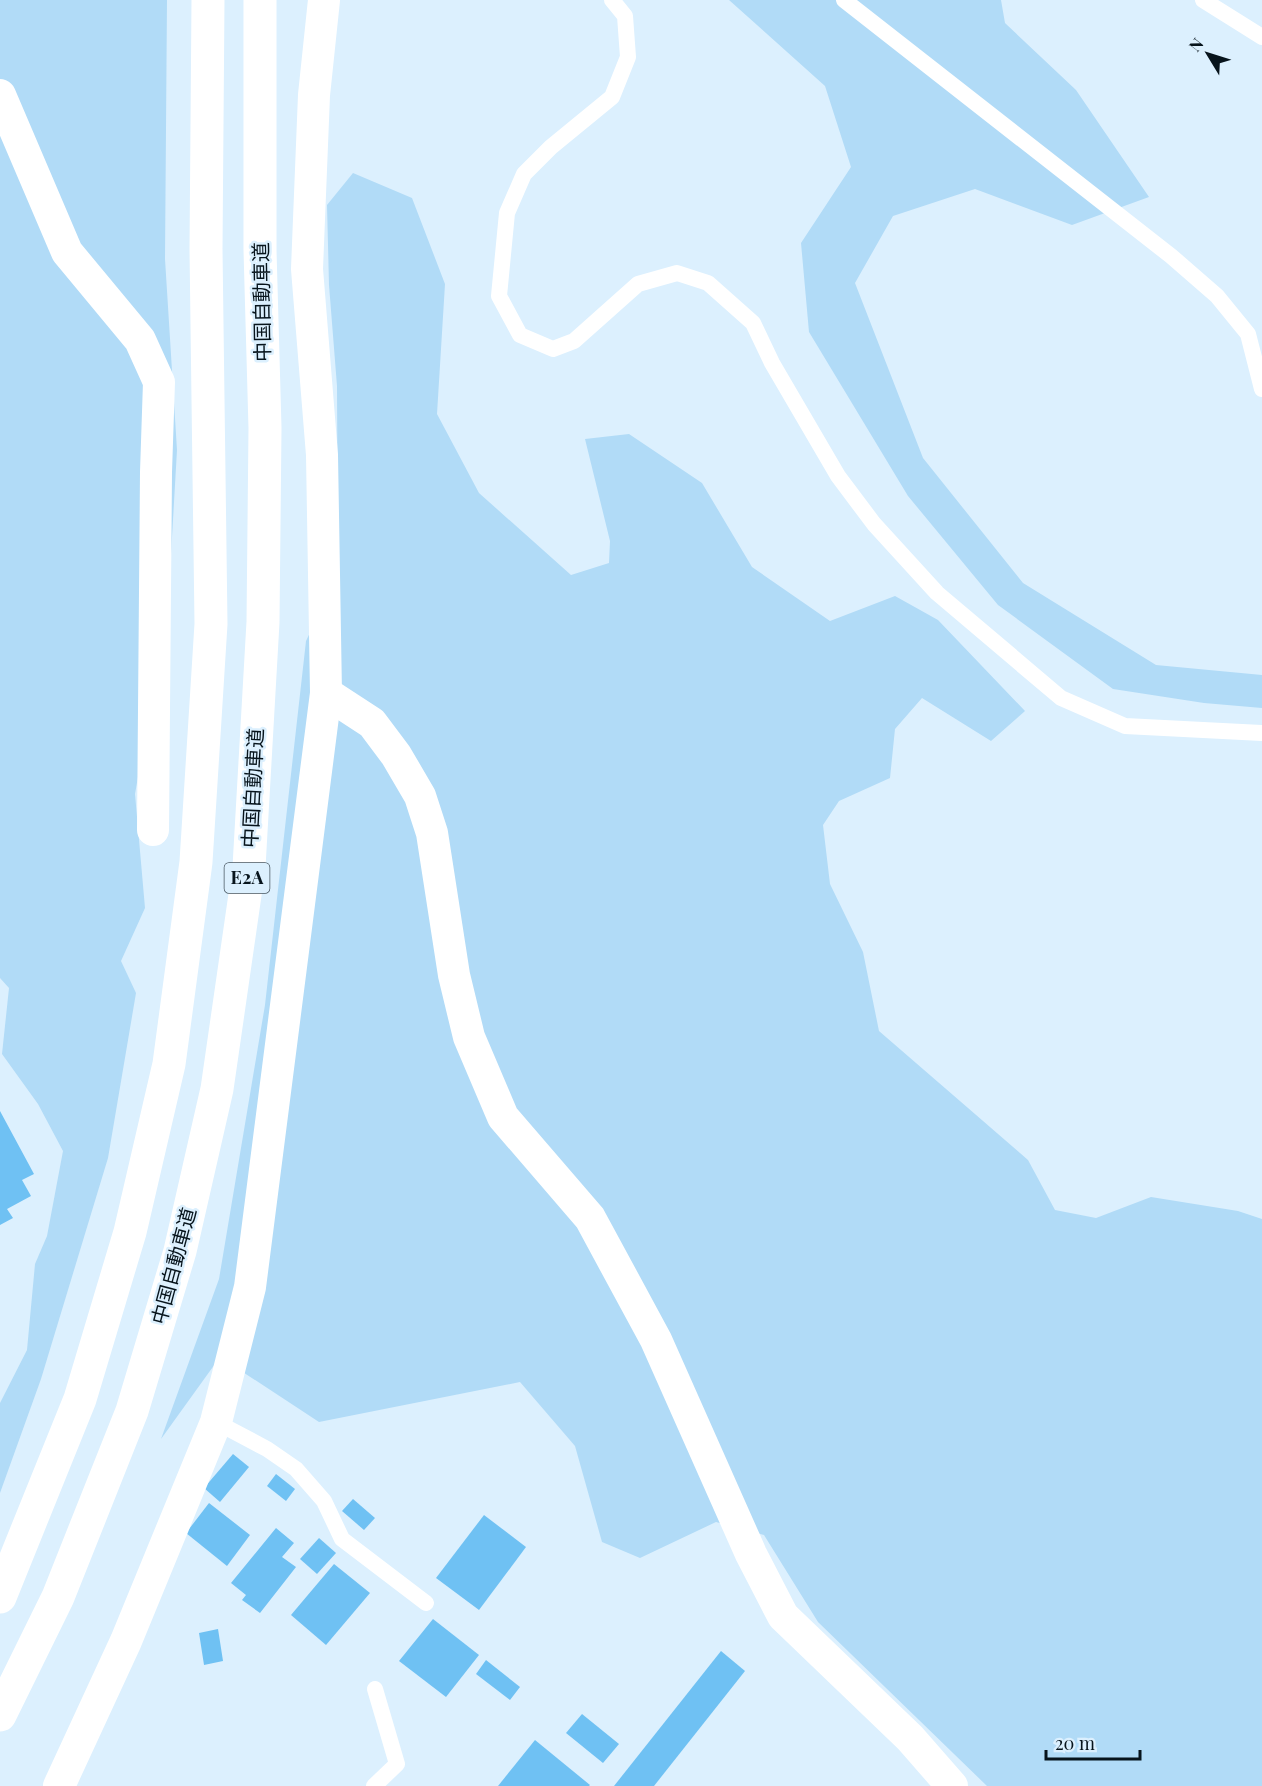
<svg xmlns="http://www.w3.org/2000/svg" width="1262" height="1786" font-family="'Playfair Display','Noto Sans JP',serif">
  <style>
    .green { fill: #b1dbf7 }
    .building { fill: #6fc1f3 }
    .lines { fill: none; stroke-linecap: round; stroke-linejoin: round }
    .service { stroke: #fff; stroke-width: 16 }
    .minor { stroke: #fff; stroke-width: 32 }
    .motorway { stroke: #fff; stroke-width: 33 }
    .labels { text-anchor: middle; stroke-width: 5; stroke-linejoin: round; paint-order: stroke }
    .shield { fill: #dcf0fe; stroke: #475660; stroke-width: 1.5 }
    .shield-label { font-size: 18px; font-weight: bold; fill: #07141c }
    .street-label { font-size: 20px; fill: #07141c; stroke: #dcf0fe }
  </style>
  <rect width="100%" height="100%" fill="#dcf0fe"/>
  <g class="green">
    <polygon points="0,0 167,0 165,259 177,450 168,607 135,794 145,908 121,961 136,993 108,1158 41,1379 0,1493 0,1403 27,1350 35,1264 47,1236 63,1151 38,1104 2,1054 9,988 0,978"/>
    <polygon points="729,0 1001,0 1005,23 1076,90 1149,197 1072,225 975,189 893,216 855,283 923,458 1023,583 1156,665 1262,675 1262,708 1204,703 1113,689 998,605 908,496 809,332 801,243 851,167 825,86"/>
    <polygon points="353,173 412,198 445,284 437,414 479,493 571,575 609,563 610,541 585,439 629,434 702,483 752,567 830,621 895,596 938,620 1025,711 991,741 922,698 895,729 890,778 839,801 823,825 830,884 863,952 879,1031 1028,1160 1055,1210 1096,1218 1151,1197 1238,1211 1262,1219 1262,1786 987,1786 818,1622 764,1535 716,1522 640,1558 602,1542 575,1446 520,1382 319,1422 220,1357 161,1439 219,1279 265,1005 306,641 338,575 337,386 329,285 327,205"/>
  </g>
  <g class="building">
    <polygon points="0,1111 34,1174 22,1180 31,1196 7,1209 13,1218 0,1225"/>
    <polygon points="233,1454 249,1467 220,1502 204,1488"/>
    <polygon points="276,1474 295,1489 286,1501 267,1486"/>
    <polygon points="353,1499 375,1518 364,1530 342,1511"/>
    <polygon points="209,1503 250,1535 227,1566 186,1533"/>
    <polygon points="484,1515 526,1547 479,1610 436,1578"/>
    <polygon points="276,1528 294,1543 282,1557 296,1567 260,1613 242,1600 246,1595 231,1583"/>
    <polygon points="319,1538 336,1553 317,1574 300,1559"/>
    <polygon points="334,1564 370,1593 326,1645 291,1615"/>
    <polygon points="433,1619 479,1655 446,1697 399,1661"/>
    <polygon points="218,1629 223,1661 204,1665 199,1633"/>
    <polygon points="721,1651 745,1671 654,1786 614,1786"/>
    <polygon points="486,1660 520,1687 510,1700 476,1674"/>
    <polygon points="582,1714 619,1744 603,1763 566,1733"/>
    <polygon points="535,1740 590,1785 589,1786 498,1786"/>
  </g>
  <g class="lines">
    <g class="service">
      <polyline points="612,0 625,16 628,57 612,97 551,147 524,174 507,213 499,296 520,335 553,349 574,341 638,284 677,273 708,283 753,323 772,363 838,476 874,524 937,593 1061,698 1125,726 1262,733"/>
      <polyline points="844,0 1171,256 1217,296 1248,334 1262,389"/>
      <polyline points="1203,0 1262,37"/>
      <polyline points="216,1422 267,1449 296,1469 324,1501 342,1539 426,1603"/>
      <polyline points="374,1786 397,1764 375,1689"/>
    </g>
    <g class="minor">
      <polyline points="0,95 67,252 140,340 159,382 156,472 153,830"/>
      <polyline points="326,693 372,723 396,755 420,796 432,833 454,975 469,1037 503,1117 590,1218 656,1340 751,1554 783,1616 910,1738 952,1786"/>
      <polyline points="59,1786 126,1641 216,1422 250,1287 326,693 322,455 307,269 314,95 324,0"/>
    </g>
    <g class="motorway">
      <polyline points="0,1597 80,1399 130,1232 169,1064 196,862 211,624 206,249 208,0"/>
      <polyline points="0,1715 58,1597 132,1411 180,1251 217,1089 249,867 263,622 265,428 260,250 260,0"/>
    </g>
  </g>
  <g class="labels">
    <rect class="shield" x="224.5" y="863" width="45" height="30" rx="4.5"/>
    <g class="shield-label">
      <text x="247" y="884">E2A</text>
    </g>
    <g class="street-label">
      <text transform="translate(262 302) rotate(-91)" y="7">中国自動車道</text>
      <text transform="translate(253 788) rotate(-87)" y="7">中国自動車道</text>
      <text transform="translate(174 1266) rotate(-75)" y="7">中国自動車道</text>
    </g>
  </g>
  <g transform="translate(1208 54) rotate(308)" stroke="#dcf0fe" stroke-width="4.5" paint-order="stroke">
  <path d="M0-4.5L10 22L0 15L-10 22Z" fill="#07141c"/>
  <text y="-9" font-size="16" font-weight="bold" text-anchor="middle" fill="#07141c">N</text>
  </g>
  <path d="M1046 1750v9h94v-9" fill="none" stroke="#07141c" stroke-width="3"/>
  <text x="1055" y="1750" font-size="18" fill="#07141c" stroke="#dcf0fe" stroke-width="4.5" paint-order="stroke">20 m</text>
</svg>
